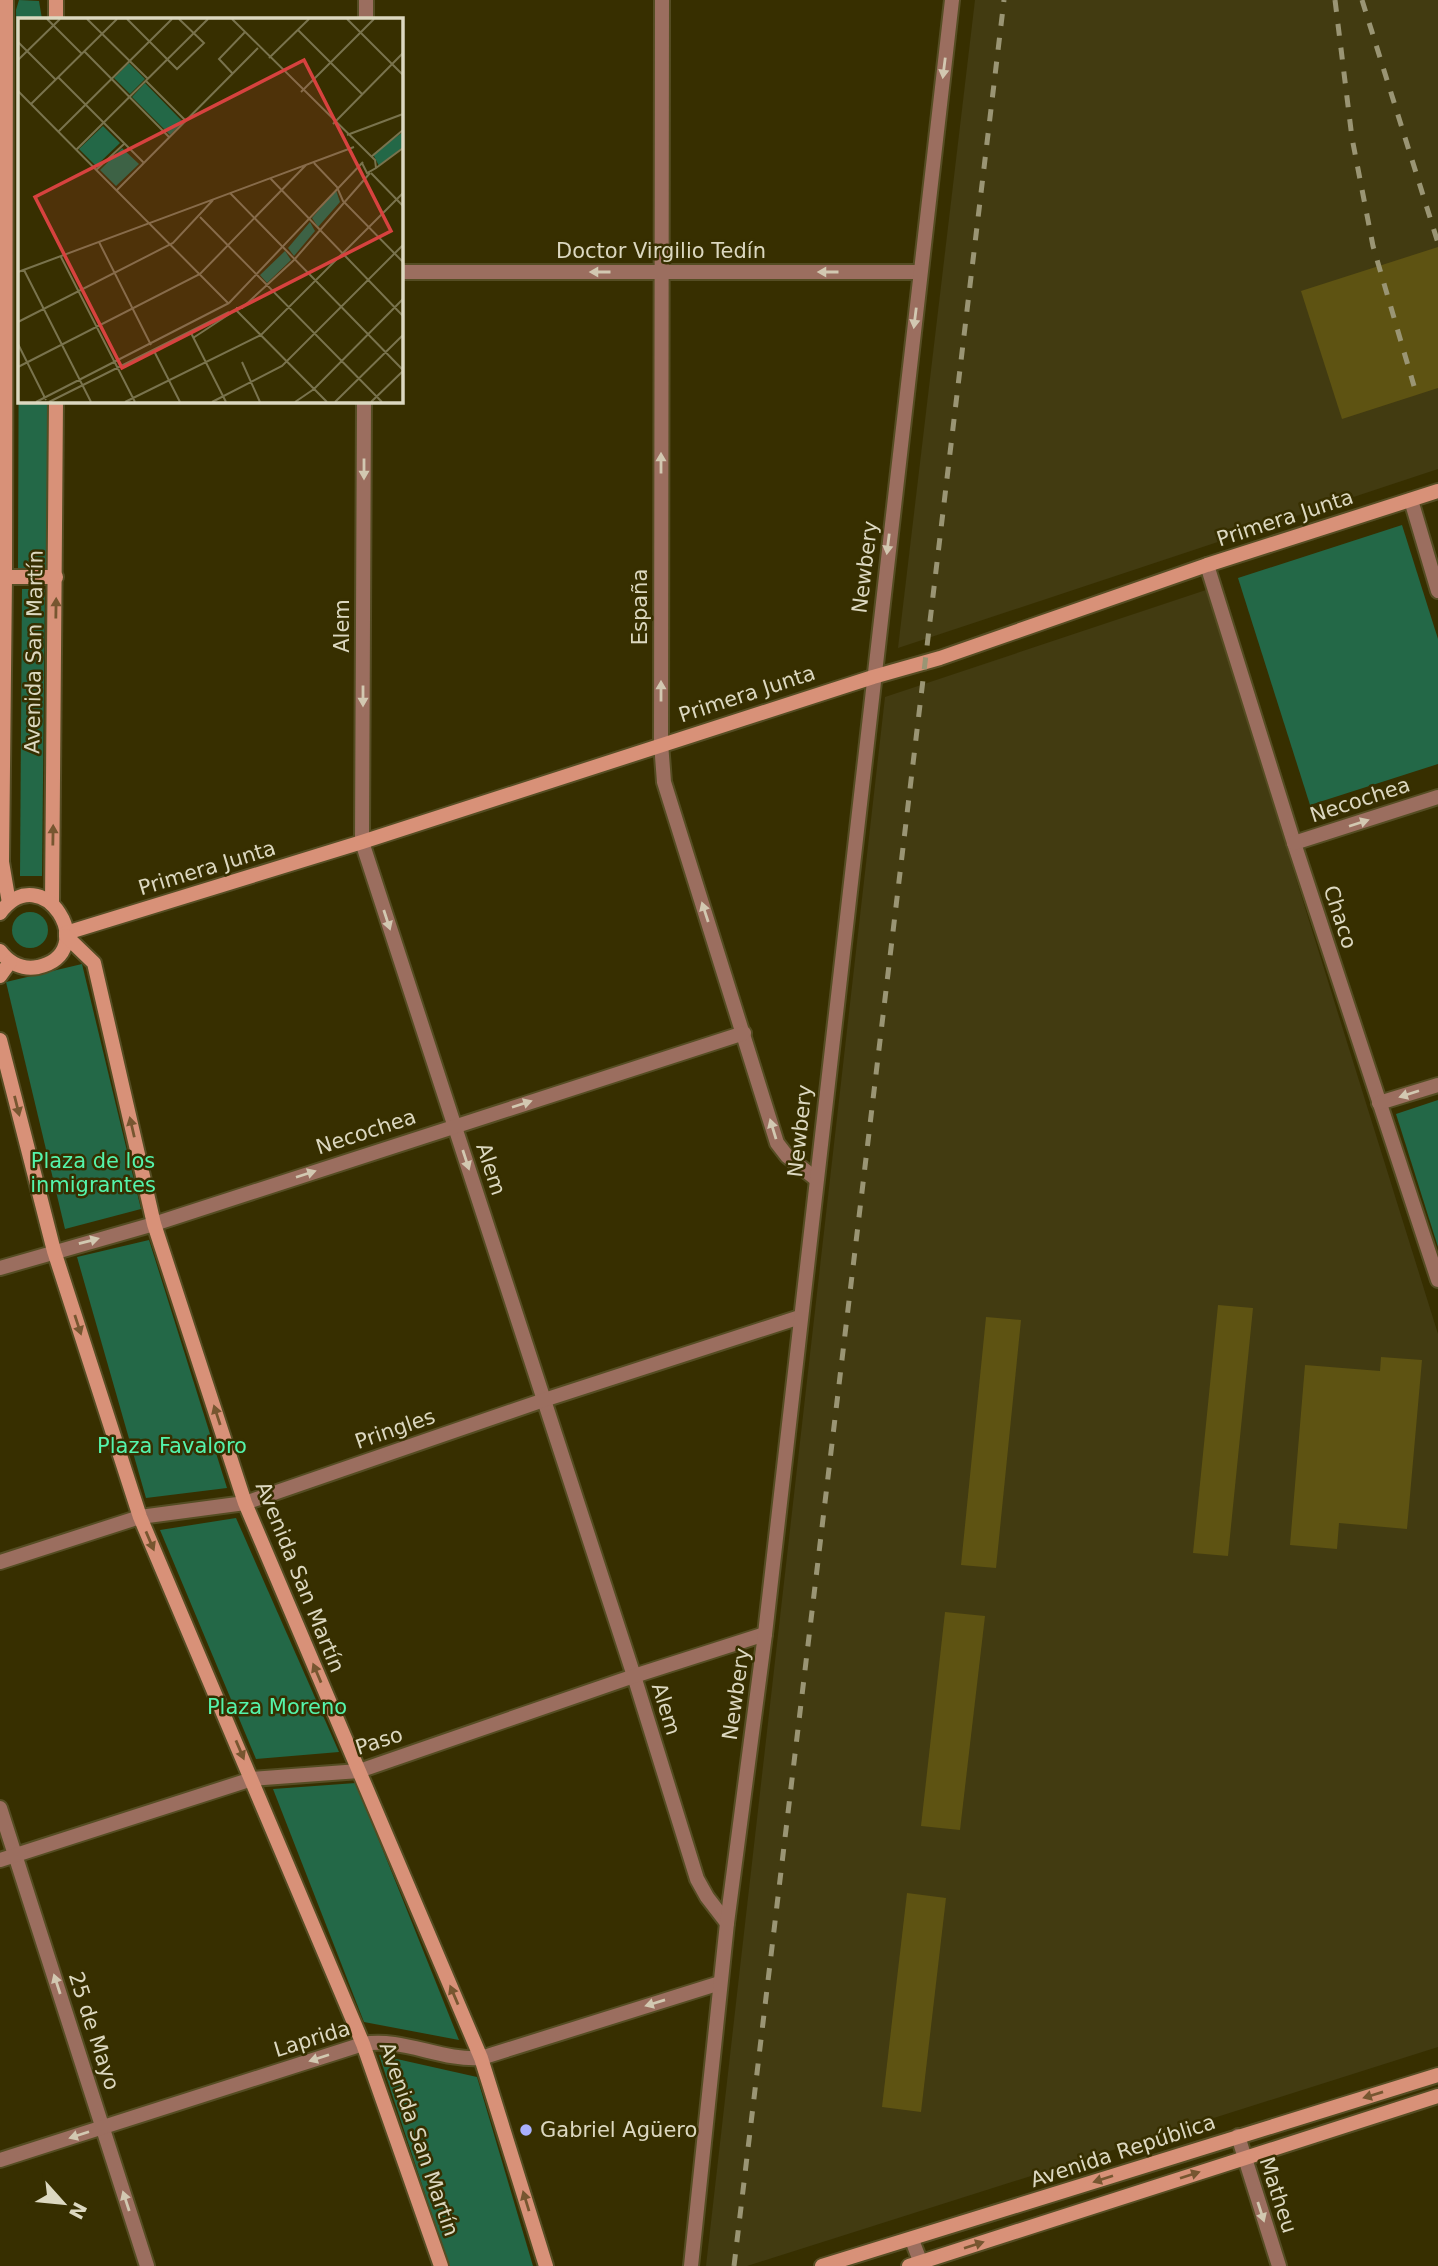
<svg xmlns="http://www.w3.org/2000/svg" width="1438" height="2266" font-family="'DejaVu Sans',sans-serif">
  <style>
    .built { fill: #423b11 }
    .green { fill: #236847 }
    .building { fill: #5e5312 }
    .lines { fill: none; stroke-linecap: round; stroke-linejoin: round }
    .minor-casing { stroke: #554d23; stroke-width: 18 }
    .secondary-casing { stroke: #554d23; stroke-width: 18 }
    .minor { stroke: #9b6e5f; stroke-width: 14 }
    .secondary { stroke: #d89178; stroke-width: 14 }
    .rail { stroke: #9a9574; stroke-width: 5; stroke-dasharray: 12 12; stroke-linecap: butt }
    .oneway { fill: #d2c8b1 }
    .oneway2 { fill: #775630 }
    .poi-dot { fill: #a9b0fc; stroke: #372f00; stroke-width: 2.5 }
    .labels { text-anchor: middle; stroke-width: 5; stroke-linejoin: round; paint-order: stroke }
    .street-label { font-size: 21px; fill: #dcd8c0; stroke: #372f00 }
    .park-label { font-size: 21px; fill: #54f4ab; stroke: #372f00 }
    .poi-label { font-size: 21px; fill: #dcd8c0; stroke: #372f00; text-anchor: start }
    .inset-road { fill: none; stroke: #79734d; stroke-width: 2 }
    .view { fill: #d7423f; fill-opacity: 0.15; stroke: #d7423f; stroke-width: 3.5 }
    .inset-edge { fill: none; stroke: #dcd8c0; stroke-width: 3.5 }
  </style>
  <rect width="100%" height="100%" fill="#372f00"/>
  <g class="built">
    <polygon points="975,0 1438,0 1438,469 898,648"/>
    <polygon points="1206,590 1438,1334 1438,2047 747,2266 706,2266 885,697"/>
  </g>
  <g class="green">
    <polygon points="19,0 39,1 42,19 19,19 19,229 16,10"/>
    <polygon points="19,278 19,401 51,401 50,571 18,571"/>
    <polygon points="1402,525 1438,639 1438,764 1310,805 1238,578"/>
    <polygon points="22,589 45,589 42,876 20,876"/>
    <circle cx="30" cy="930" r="18"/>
    <polygon points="82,964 141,1209 65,1229 6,982"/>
    <polygon points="1438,1100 1438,1247 1396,1114"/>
    <polygon points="149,1240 227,1488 146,1498 77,1257"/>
    <polygon points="236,1518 339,1752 256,1759 160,1530"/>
    <polygon points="356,1783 459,2040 364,2022 273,1789"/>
    <polygon points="379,2055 477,2077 533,2266 449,2266"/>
  </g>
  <g class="building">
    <polygon points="1438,247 1438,388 1342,419 1301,291"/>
    <polygon points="1218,1305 1253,1308 1228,1556 1193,1553"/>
    <polygon points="986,1317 1021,1320 996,1568 961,1565"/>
    <polygon points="1381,1357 1422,1360 1407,1529 1339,1523 1337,1549 1290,1545 1305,1365 1380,1371"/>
    <polygon points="945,1612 985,1616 960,1830 921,1826"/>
    <polygon points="907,1893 946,1898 921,2112 882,2107"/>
  </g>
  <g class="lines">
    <defs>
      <g id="minor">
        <polyline points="662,0 661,743 664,782 777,1143 787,1156 816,1179"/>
        <polyline points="366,19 366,0"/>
        <polyline points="401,272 920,272"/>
        <polyline points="364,401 362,842 634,1676 697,1879 707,1897 727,1923"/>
        <polyline points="1411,500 1438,591"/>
        <polyline points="1207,565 1294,843 1438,1280"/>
        <polyline points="1294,843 1438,797"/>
        <polyline points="1379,1103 1438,1085"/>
        <polyline points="0,1268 154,1224 744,1033"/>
        <polyline points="0,1562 140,1517 245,1503 544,1400 800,1317"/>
        <polyline points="0,1808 147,2266"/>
        <polyline points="0,1860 252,1779 359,1771 634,1676 765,1634"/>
        <polyline points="1238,2136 1279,2266"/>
        <path d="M0,2160L363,2044C402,2037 441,2061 481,2058L720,1983"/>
        <polyline points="912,2240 922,2266"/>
        <polyline points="691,2266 727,1923 765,1634 952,0"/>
      </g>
      <g id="secondary">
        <polyline points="6,0 5,577 2,862 9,903"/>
        <polyline points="56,0 56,19"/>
        <polyline points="0,577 56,577"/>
        <polyline points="52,904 56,401"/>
        <path d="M0,913C42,856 103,952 38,967C22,970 9,963 0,951"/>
        <polyline points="66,933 362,842 873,677 940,658 1207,565 1438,491"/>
        <polyline points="66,936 94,963 154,1224 245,1503 481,2058 546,2266"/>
        <polyline points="0,976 10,962"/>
        <polyline points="0,1040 54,1251 140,1517 363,2044 441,2266"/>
        <polyline points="822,2266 1438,2075"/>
        <polyline points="909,2266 1438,2096"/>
      </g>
    </defs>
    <use href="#minor" class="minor-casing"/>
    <use href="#secondary" class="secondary-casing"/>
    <use href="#minor" class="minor"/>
    <use href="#secondary" class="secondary"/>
    <g class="rail">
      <polyline points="1335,0 1352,138 1373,246 1414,386"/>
      <polyline points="1362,0 1438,243"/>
      <polyline points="734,2266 1004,0"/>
    </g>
  </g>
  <defs><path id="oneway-solid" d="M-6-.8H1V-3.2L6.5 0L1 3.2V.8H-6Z" transform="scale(1.75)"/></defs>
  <g class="oneway">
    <use href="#oneway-solid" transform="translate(944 68) rotate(97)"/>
    <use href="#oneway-solid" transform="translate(600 272) rotate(-180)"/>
    <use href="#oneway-solid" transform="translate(828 272) rotate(180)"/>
    <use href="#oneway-solid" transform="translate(915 318) rotate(97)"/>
    <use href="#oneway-solid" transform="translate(661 463) rotate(-90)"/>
    <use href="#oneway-solid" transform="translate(364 469) rotate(90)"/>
    <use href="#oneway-solid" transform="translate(888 544) rotate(97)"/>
    <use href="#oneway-solid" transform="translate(661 691) rotate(-90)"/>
    <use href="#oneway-solid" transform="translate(363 696) rotate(90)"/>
    <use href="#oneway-solid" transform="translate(1359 823) rotate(-18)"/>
    <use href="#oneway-solid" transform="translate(705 912) rotate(-108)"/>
    <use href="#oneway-solid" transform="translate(387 920) rotate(72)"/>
    <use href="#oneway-solid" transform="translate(1409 1094) rotate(162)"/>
    <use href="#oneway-solid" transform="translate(522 1104) rotate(-18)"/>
    <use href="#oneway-solid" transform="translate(773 1129) rotate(-107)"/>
    <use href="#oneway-solid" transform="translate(466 1160) rotate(72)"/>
    <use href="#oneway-solid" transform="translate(306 1174) rotate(-18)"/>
    <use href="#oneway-solid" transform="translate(89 1241) rotate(-15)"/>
    <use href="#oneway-solid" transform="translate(57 1984) rotate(-108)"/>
    <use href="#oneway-solid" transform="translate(655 2003) rotate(163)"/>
    <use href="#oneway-solid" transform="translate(319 2058) rotate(162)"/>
    <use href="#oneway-solid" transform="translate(79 2135) rotate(162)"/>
    <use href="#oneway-solid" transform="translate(126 2201) rotate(-108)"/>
    <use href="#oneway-solid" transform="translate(1261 2212) rotate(72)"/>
  </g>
  <g class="oneway2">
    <use href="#oneway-solid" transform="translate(56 608) rotate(-89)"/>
    <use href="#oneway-solid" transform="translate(53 835) rotate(-89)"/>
    <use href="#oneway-solid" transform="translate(17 1106) rotate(76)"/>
    <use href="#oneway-solid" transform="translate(132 1127) rotate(-103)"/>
    <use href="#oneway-solid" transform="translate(78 1325) rotate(72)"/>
    <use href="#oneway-solid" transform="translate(217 1415) rotate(-108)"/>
    <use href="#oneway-solid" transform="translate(150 1541) rotate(67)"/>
    <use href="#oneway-solid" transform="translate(317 1673) rotate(-113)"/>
    <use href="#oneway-solid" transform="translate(240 1750) rotate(67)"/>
    <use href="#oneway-solid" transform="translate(454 1995) rotate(-113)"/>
    <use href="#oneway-solid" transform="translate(1373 2095) rotate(163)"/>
    <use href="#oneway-solid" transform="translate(1190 2175) rotate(-18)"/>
    <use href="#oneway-solid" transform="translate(1103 2179) rotate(162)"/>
    <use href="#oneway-solid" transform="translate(526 2201) rotate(-107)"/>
    <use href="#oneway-solid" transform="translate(974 2245) rotate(-18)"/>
  </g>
  <circle class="poi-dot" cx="526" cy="2130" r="7"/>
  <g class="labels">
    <g class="street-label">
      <text x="661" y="258">Doctor Virgilio Tedín</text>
      <text transform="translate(1285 518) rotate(-18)" y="7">Primera Junta</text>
      <text transform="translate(865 567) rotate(-83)" y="7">Newbery</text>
      <text transform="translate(640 607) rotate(-90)" y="7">España</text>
      <text transform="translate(342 626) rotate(-90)" y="7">Alem</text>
      <text transform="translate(34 652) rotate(-89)" y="7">Avenida San Martín</text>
      <text transform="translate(747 694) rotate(-18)" y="7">Primera Junta</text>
      <text transform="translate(1360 800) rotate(-18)" y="7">Necochea</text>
      <text transform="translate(207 868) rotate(-17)" y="7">Primera Junta</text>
      <text transform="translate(1340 917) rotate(72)" y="7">Chaco</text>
      <text transform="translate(800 1131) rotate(-84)" y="7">Newbery</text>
      <text transform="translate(366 1132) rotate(-18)" y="7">Necochea</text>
      <text transform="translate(491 1169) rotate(72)" y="7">Alem</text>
      <text transform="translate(395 1429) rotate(-19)" y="7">Pringles</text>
      <text transform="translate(300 1577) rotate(68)" y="7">Avenida San Martín</text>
      <text transform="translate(736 1694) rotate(-82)" y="7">Newbery</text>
      <text transform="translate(666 1709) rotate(73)" y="7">Alem</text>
      <text transform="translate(379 1741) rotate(-18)" y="7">Paso</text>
      <text transform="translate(94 2031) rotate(72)" y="7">25 de Mayo</text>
      <text transform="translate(312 2039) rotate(-17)" y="7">Laprida</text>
      <text transform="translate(419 2139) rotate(71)" y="7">Avenida San Martín</text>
      <text transform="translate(1123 2151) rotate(-18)" y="7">Avenida República</text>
      <text transform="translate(1278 2195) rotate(72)" y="7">Matheu</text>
    </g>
    <g class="park-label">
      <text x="93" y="1168">Plaza de los<tspan x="93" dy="24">inmigrantes</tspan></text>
      <text x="172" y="1453">Plaza Favaloro</text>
      <text x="277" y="1714">Plaza Moreno</text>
    </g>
    <g class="poi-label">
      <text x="540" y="2137">Gabriel Agüero</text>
    </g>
  </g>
  <g transform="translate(18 18)">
    <rect width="385" height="385" fill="#372f00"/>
    <path d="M111,45L127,61L112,76L96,60ZM127,65L165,104L152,117L114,79ZM85,108L102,125L78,148L61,131ZM385,114V129L361,148L355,136ZM104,130L121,146L98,168L82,152ZM318,172L322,184L300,209L294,200ZM292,204L297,213L276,238L270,230ZM267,233L273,242L249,265L242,257Z" fill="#236847"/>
    <path class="inset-road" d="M29,1L64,36M69,1L130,61M109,1L159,51L186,25L161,1M214,1L357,142L358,150L349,155L344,145M329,1L385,57M280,12L344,76M0,24L38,62M66,33L152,120M251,40L291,1M0,42L42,1M215,56L201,41L227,14M40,59L126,145M128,63L168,103M0,73L211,286M283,74L356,1M13,86L99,1M315,106L385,35M40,114L154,1M329,117L385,96M58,132L190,1M353,139L385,112M296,145L319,169L325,183L385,244M358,150L385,130M78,152L106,126M353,155L385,188M252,160L385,298M98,173L240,30M212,175L385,352M182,199L364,384M81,224L133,327M43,239L117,384M6,252L73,384M0,254L336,129M211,285L345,144M218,290H224L276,242L352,155M217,291L309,384M0,304L155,225L195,182M172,313L208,384M175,320L213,295M0,326L28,382M135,331L162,384M224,344L242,384M0,349L182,256L288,147M18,384L211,285M31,384L211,294M107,384L243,317L385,175M194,384L264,348L385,227M277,384L296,371L385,281M317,384L385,317M353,384L385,353"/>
    <path class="view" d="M286,42L373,213L104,350L17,179Z"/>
    <rect width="385" height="385" class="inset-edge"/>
  </g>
  <g transform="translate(63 2203) rotate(117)" stroke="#372f00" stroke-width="5" paint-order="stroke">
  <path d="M0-5L12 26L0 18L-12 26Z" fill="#dcd8c0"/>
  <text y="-10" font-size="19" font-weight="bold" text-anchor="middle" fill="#dcd8c0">N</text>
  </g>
</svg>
